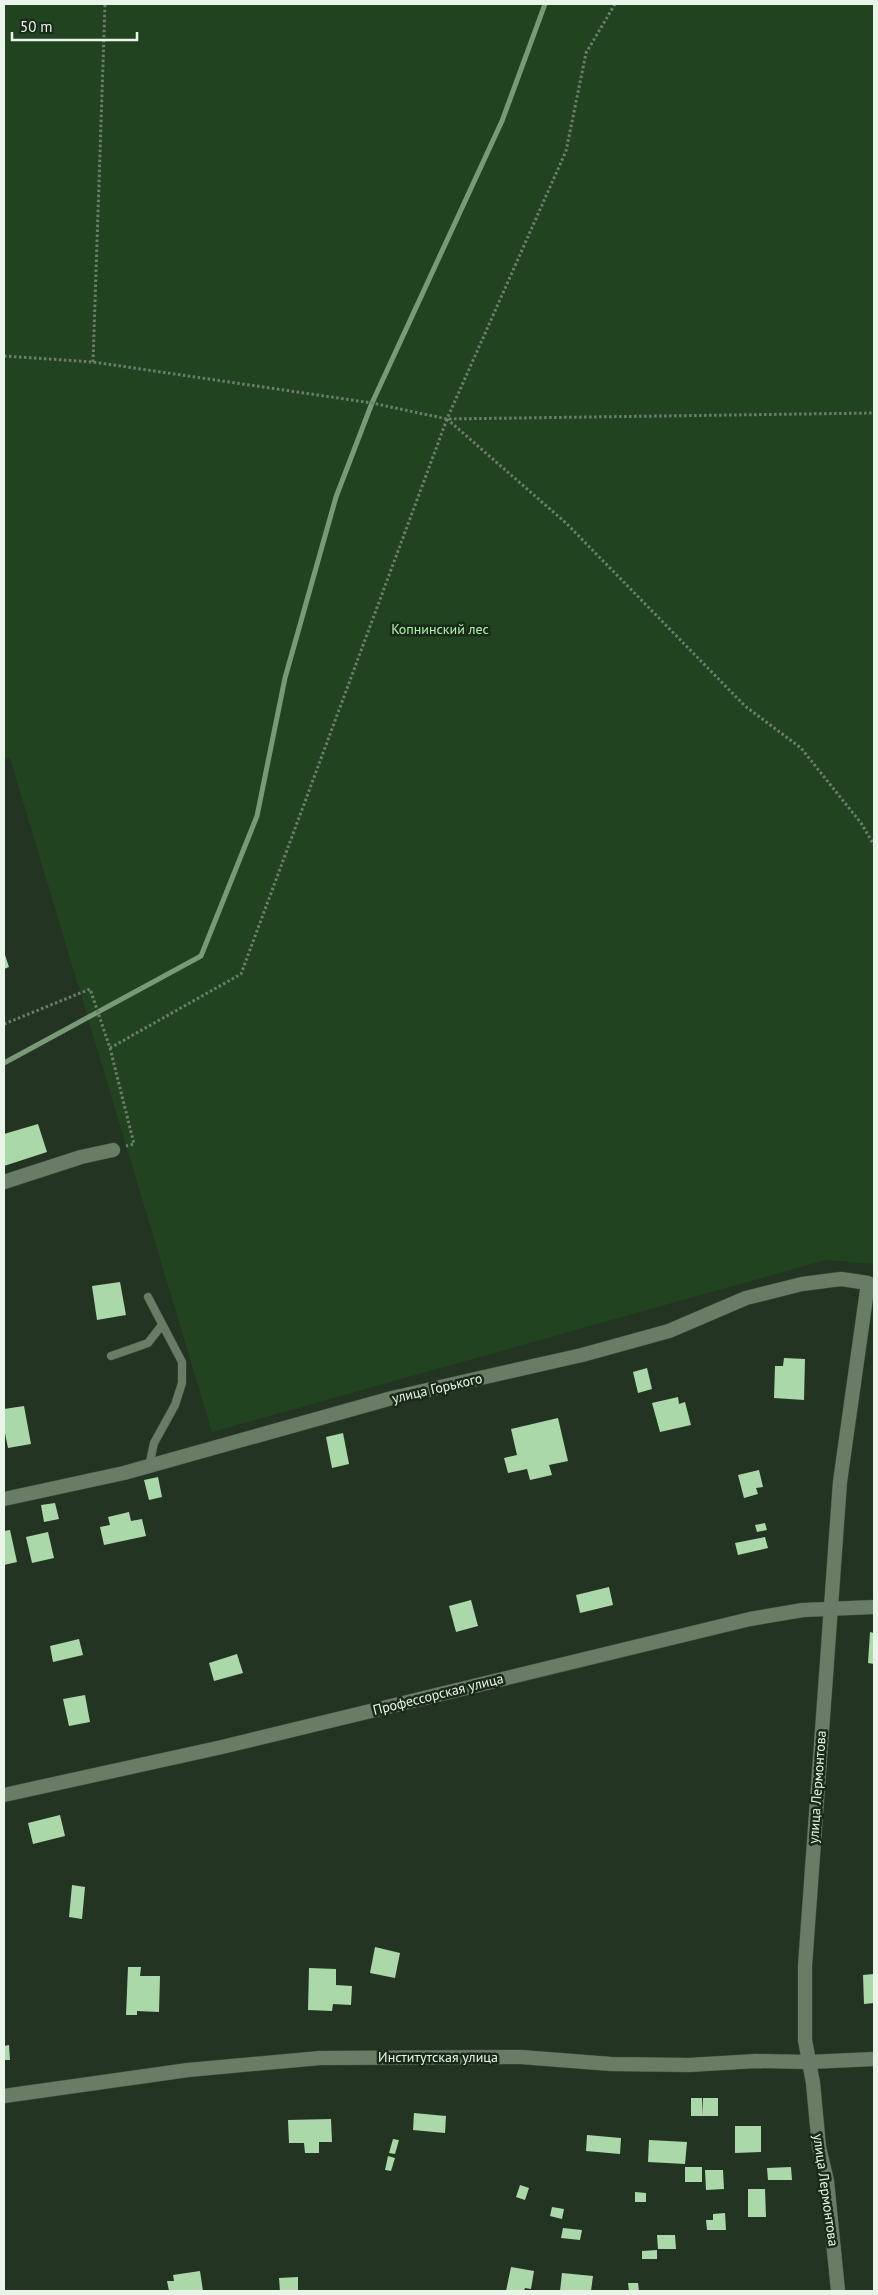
<svg xmlns="http://www.w3.org/2000/svg" width="878" height="2295" font-family="'PT Sans',sans-serif">
  <style>
    .green { fill: #214320 }
    .lines { fill: none; stroke-linecap: round; stroke-linejoin: round }
    .stream { stroke: #799a77; stroke-width: 5 }
    .building { fill: #aad8a8 }
    .service-casing { stroke: #405040; stroke-width: 9 }
    .minor-casing { stroke: #405040; stroke-width: 15 }
    .path { stroke: #6d7d6c; stroke-width: 3; stroke-dasharray: 2.5 2.5; stroke-linecap: butt }
    .service { stroke: #687c66; stroke-width: 8 }
    .minor { stroke: #687c66; stroke-width: 14 }
    .labels { text-anchor: middle; stroke-width: 5; stroke-linejoin: round; paint-order: stroke }
    .park-label { font-size: 14px; fill: #aff0ac; stroke: #192a19 }
    .street-label { font-size: 14px; fill: #e9f5e8; stroke: #192a19 }
  </style>
  <rect width="100%" height="100%" fill="#233522"/>
  <polygon class="green" points="4,4 874,4 874,1264 826,1260 212,1432 10,758 4,759"/>
  <g class="lines">
    <polyline class="stream" points="4,1063 201,956 257,816 285,678 336,497 372,403 502,121 545,4"/>
  </g>
  <g class="building">
    <polygon points="4,952 9,967 4,969"/>
    <polygon points="38,1124 47,1152 4,1166 4,1134"/>
    <polygon points="120,1282 126,1315 97,1320 92,1286"/>
    <polygon points="784,1358 805,1359 804,1400 774,1398 775,1366 783,1366"/>
    <polygon points="647,1368 652,1389 638,1393 633,1372"/>
    <polygon points="678,1397 679,1404 685,1402 691,1425 660,1432 652,1403"/>
    <polygon points="24,1406 31,1444 8,1448 4,1428 4,1409"/>
    <polygon points="558,1418 568,1461 549,1465 552,1475 530,1480 527,1469 508,1473 504,1458 517,1455 511,1429"/>
    <polygon points="343,1433 349,1464 332,1468 326,1437"/>
    <polygon points="759,1470 763,1487 756,1488 758,1494 744,1498 738,1475"/>
    <polygon points="158,1477 162,1497 149,1500 144,1480"/>
    <polygon points="55,1503 59,1519 44,1522 41,1505"/>
    <polygon points="129,1512 131,1521 142,1519 146,1536 104,1545 100,1527 110,1525 108,1517"/>
    <polygon points="765,1523 767,1530 757,1532 755,1525"/>
    <polygon points="10,1530 17,1562 4,1565 4,1531"/>
    <polygon points="48,1532 54,1558 32,1563 26,1537"/>
    <polygon points="765,1537 768,1548 738,1555 735,1543"/>
    <polygon points="609,1587 613,1605 580,1613 576,1595"/>
    <polygon points="471,1600 478,1626 456,1632 449,1606"/>
    <polygon points="870,1632 874,1633 874,1664 868,1663"/>
    <polygon points="79,1639 83,1655 53,1662 50,1646"/>
    <polygon points="237,1654 243,1673 214,1681 209,1663"/>
    <polygon points="85,1695 90,1722 69,1726 63,1699"/>
    <polygon points="60,1815 65,1836 33,1844 28,1823"/>
    <polygon points="72,1885 85,1887 82,1919 69,1917"/>
    <polygon points="375,1947 400,1953 395,1978 370,1973"/>
    <polygon points="128,1967 141,1967 140,1976 160,1976 159,2012 137,2011 137,2015 126,2015"/>
    <polygon points="309,1968 336,1969 336,1985 352,1986 351,2005 333,2004 332,2011 308,2010"/>
    <polygon points="874,1974 874,2003 864,2004 863,1975"/>
    <polygon points="9,2045 10,2060 4,2060 4,2046"/>
    <polygon points="691,2098 702,2098 703,2116 691,2116"/>
    <rect x="703" y="2098" width="15" height="18"/>
    <polygon points="414,2113 446,2116 445,2133 413,2130"/>
    <polygon points="331,2119 332,2142 319,2142 319,2153 305,2153 304,2143 289,2143 288,2120"/>
    <polygon points="735,2126 761,2126 761,2152 735,2153"/>
    <polygon points="587,2135 621,2138 620,2154 586,2151"/>
    <polygon points="393,2139 399,2140 395,2154 389,2153"/>
    <polygon points="649,2140 687,2142 685,2164 648,2162"/>
    <polygon points="388,2156 395,2158 391,2171 385,2170"/>
    <rect x="685" y="2167" width="17" height="15"/>
    <polygon points="791,2167 792,2180 768,2180 767,2168"/>
    <polygon points="705,2170 723,2170 724,2189 706,2190"/>
    <polygon points="520,2185 529,2188 525,2200 516,2197"/>
    <polygon points="748,2189 765,2189 766,2217 748,2217"/>
    <polygon points="635,2192 646,2193 646,2202 635,2202"/>
    <polygon points="552,2207 564,2209 562,2219 550,2216"/>
    <polygon points="725,2213 726,2230 707,2230 706,2220 713,2220 713,2214"/>
    <polygon points="563,2228 582,2230 580,2240 561,2238"/>
    <polygon points="657,2235 675,2235 676,2249 658,2249"/>
    <polygon points="657,2250 657,2259 642,2259 642,2251"/>
    <polygon points="511,2267 534,2271 531,2289 525,2288 524,2291 506,2291"/>
    <polygon points="200,2271 203,2291 169,2291 167,2281 174,2281 173,2275"/>
    <polygon points="562,2273 593,2276 591,2291 560,2291"/>
    <polygon points="298,2277 298,2291 280,2291 279,2278"/>
    <polygon points="628,2283 638,2283 639,2291 629,2291"/>
  </g>
  <g class="lines">
    <defs>
      <g id="service">
        <polyline points="148,1297 182,1362 182,1383 175,1405 154,1443 149,1466"/>
        <polyline points="111,1356 148,1343 162,1325"/>
      </g>
      <g id="minor">
        <polyline points="4,1182 81,1157 113,1150"/>
        <polyline points="4,1499 124,1473 392,1398 582,1355 669,1331 746,1298 802,1284 841,1279 868,1283 840,1482 805,1966 805,2040 813,2083 819,2147 827,2181 838,2291"/>
        <polyline points="4,1795 222,1747 750,1619 803,1610 874,1607"/>
        <polyline points="4,2096 188,2070 320,2058 521,2057 611,2064 689,2065 756,2061 809,2062 874,2059"/>
      </g>
    </defs>
    <use href="#service" class="service-casing"/>
    <use href="#minor" class="minor-casing"/>
    <g class="path">
      <polyline points="615,4 586,53 566,151 447,419 566,523 745,706 801,748 861,823 874,845"/>
      <polyline points="4,356 93,362 372,403 447,419 874,413"/>
      <polyline points="93,362 105,4"/>
      <polyline points="4,1024 90,989 110,1048 241,974 447,419"/>
      <polyline points="110,1048 134,1144 126,1146"/>
    </g>
    <use href="#service" class="service"/>
    <use href="#minor" class="minor"/>
  </g>
  <g class="labels">
    <g class="park-label">
      <text x="440" y="634">Копнинский лес</text>
    </g>
    <g class="street-label">
      <text transform="translate(437 1388) rotate(-13)" y="5">улица Горького</text>
      <text transform="translate(438 1694) rotate(-14)" y="5">Профессорская улица</text>
      <text transform="translate(817 1787) rotate(-86)" y="5">улица Лермонтова</text>
      <text x="438" y="2062">Институтская улица</text>
      <text transform="translate(826 2190) rotate(82)" y="5">улица Лермонтова</text>
    </g>
  </g>
  <rect width="878" height="2295" fill="none" stroke="#e9f5e8" stroke-width="10"/>
  <path d="M12 32v8h125v-8" fill="none" stroke="#e9f5e8" stroke-width="2.5"/>
  <text x="20" y="32" font-size="15" fill="#e9f5e8" stroke="#192a19" stroke-width="4" paint-order="stroke">50 m</text>
</svg>
